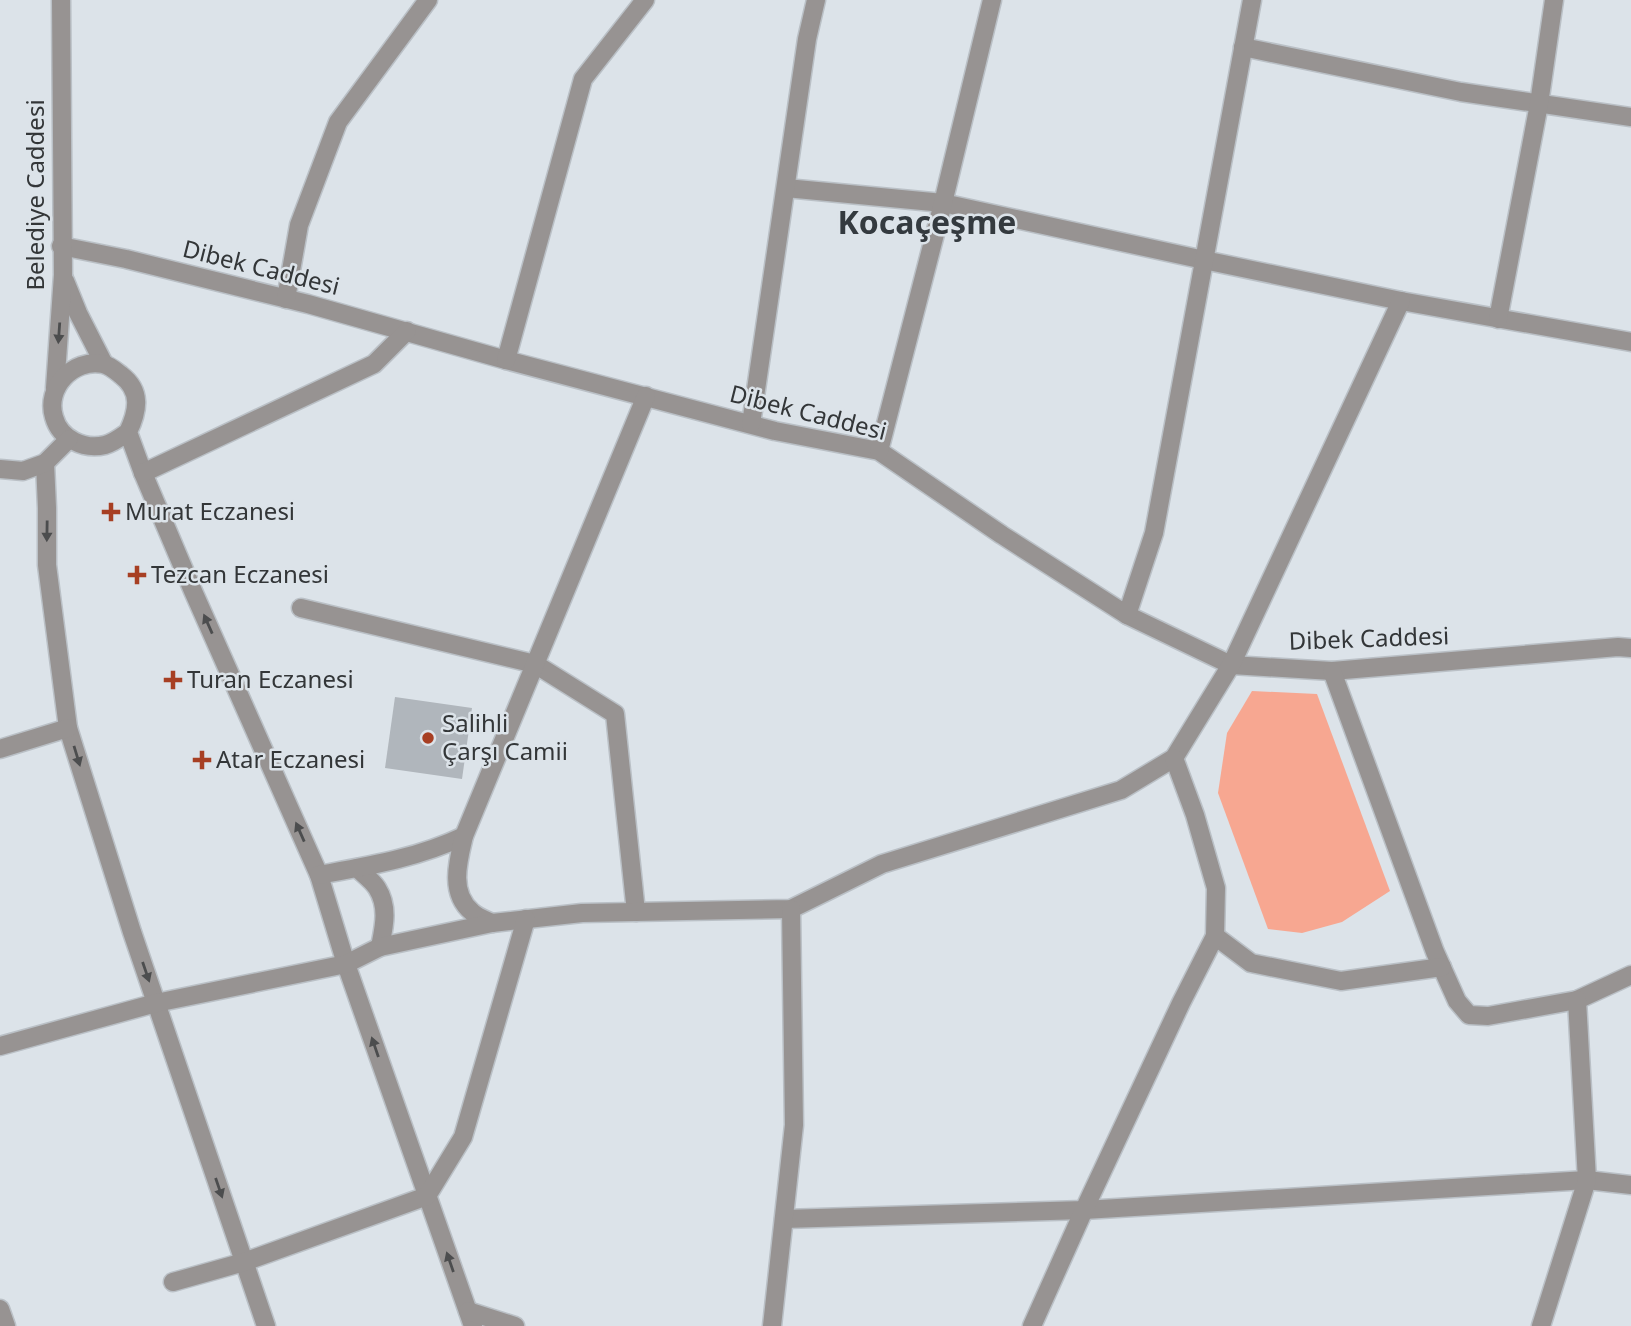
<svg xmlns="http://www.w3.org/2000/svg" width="1631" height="1326" font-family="'Noto Sans',sans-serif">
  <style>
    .green { fill: #f7a791 }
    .building { fill: #b0b6bc }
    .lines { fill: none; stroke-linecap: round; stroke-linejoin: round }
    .minor-casing { stroke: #bac0c6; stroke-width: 21 }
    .minor { stroke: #979392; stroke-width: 18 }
    .oneway { fill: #4c4d4e }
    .poi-dot { fill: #a73f23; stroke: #dce3e9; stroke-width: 2.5 }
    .labels { text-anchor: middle; stroke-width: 5; stroke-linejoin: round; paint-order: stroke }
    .street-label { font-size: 24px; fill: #333638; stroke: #dce3e9 }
    .poi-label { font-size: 24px; fill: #333638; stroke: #dce3e9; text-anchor: start }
    .district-label { font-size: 32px; font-weight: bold; fill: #343a3f; stroke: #dce3e9 }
  </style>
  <rect width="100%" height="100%" fill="#dce3e9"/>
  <polygon class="green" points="1252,691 1317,694 1390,891 1342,922 1302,933 1268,929 1218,793 1227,733"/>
  <polygon class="building" points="395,697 472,708 462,779 385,768"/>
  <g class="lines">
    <defs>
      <g id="minor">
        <polyline points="1243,47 1461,92 1631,117"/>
        <polyline points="786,188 943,203 1204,260 1401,301 1631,342"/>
        <polyline points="61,246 126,259 308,304 506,360 775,431 879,451 1002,535 1127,615 1231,665 1332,671 1618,647 1631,648"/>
        <polyline points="65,281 78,313 104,364"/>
        <polyline points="286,299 299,225 338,122 428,0"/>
        <polyline points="1498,319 1539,104 1554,0"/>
        <polyline points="506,360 583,79 645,0"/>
        <polyline points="55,388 63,275 61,0"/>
        <polyline points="751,424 807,39 816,0"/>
        <path d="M128,432C121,437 113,443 105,445C84,450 60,439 54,417C45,388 73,358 103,364C109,365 116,371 121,375C142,391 138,411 128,432L143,473L193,591L319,875L346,964L473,1326"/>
        <polyline points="879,451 943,203 992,0"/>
        <polyline points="45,463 47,508 47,565 68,728 132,932 266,1326"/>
        <polyline points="0,469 23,471 45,463 69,439"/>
        <polyline points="143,473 374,364 407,331"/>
        <polyline points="301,608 535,664 615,714 636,912"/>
        <polyline points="1127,615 1154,533 1252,0"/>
        <polyline points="1332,671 1435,952 1457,1001 1469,1015 1488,1016 1577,1000 1631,975"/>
        <polyline points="0,749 68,728"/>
        <path d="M357,868C363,874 372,880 377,888C389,907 384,927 380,947"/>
        <path d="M319,875C368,866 418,858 464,836"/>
        <path d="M492,923C486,920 477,917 472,912C449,893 458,861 464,836L646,396"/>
        <polyline points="1215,936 1251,963 1341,981 1442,967"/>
        <polyline points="0,1046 156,1003 346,964 380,947 492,923 582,913 791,909 882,864 1121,790 1174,758 1231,665 1401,301"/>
        <polyline points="784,1219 1084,1210 1587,1180 1631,1185"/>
        <polyline points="173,1282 244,1262 427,1196 463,1137 526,919"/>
        <polyline points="0,1309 6,1326"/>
        <polyline points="468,1311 515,1326"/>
        <polyline points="772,1326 794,1125 791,909"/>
        <polyline points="1032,1326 1084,1210 1181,1003 1215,936 1216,888 1195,815 1174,758"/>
        <polyline points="1541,1326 1587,1180 1577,1000"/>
      </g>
    </defs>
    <use href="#minor" class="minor-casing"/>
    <use href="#minor" class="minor"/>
  </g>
  <defs><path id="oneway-solid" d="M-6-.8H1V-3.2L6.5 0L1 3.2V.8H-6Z" transform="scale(1.75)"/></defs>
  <g class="oneway">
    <use href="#oneway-solid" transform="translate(59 333) rotate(94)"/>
    <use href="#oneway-solid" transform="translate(47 531) rotate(91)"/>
    <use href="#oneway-solid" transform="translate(208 624) rotate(-114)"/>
    <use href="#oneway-solid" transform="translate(77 756) rotate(73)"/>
    <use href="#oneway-solid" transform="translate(300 832) rotate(-114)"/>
    <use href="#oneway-solid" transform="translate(146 972) rotate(71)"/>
    <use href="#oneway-solid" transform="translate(375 1047) rotate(-109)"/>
    <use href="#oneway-solid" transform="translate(219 1188) rotate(71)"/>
    <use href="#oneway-solid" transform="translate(450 1262) rotate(-109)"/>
  </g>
  <g class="poi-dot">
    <path d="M107.5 501.5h7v7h7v7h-7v7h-7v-7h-7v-7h7z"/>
    <path d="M133.5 564.5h7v7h7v7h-7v7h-7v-7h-7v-7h7z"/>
    <path d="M169.5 669.5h7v7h7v7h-7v7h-7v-7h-7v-7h7z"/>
    <circle cx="428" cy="738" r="7"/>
    <path d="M198.5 749.5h7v7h7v7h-7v7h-7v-7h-7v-7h7z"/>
  </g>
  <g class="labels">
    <g class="street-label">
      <text transform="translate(36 195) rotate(-90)" y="8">Belediye Caddesi</text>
      <text transform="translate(261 268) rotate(14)" y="8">Dibek Caddesi</text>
      <text transform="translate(808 413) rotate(14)" y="8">Dibek Caddesi</text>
      <text transform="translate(1369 639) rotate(-2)" y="8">Dibek Caddesi</text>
    </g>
    <g class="poi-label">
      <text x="125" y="520">Murat Eczanesi</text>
      <text x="151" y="583">Tezcan Eczanesi</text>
      <text x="187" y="688">Turan Eczanesi</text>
      <text x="442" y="732">Salihli<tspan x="442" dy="28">Çarşı Camii</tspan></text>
      <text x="216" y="768">Atar Eczanesi</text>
    </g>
    <g class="district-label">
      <text x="927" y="234">Kocaçeşme</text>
    </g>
  </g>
</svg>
